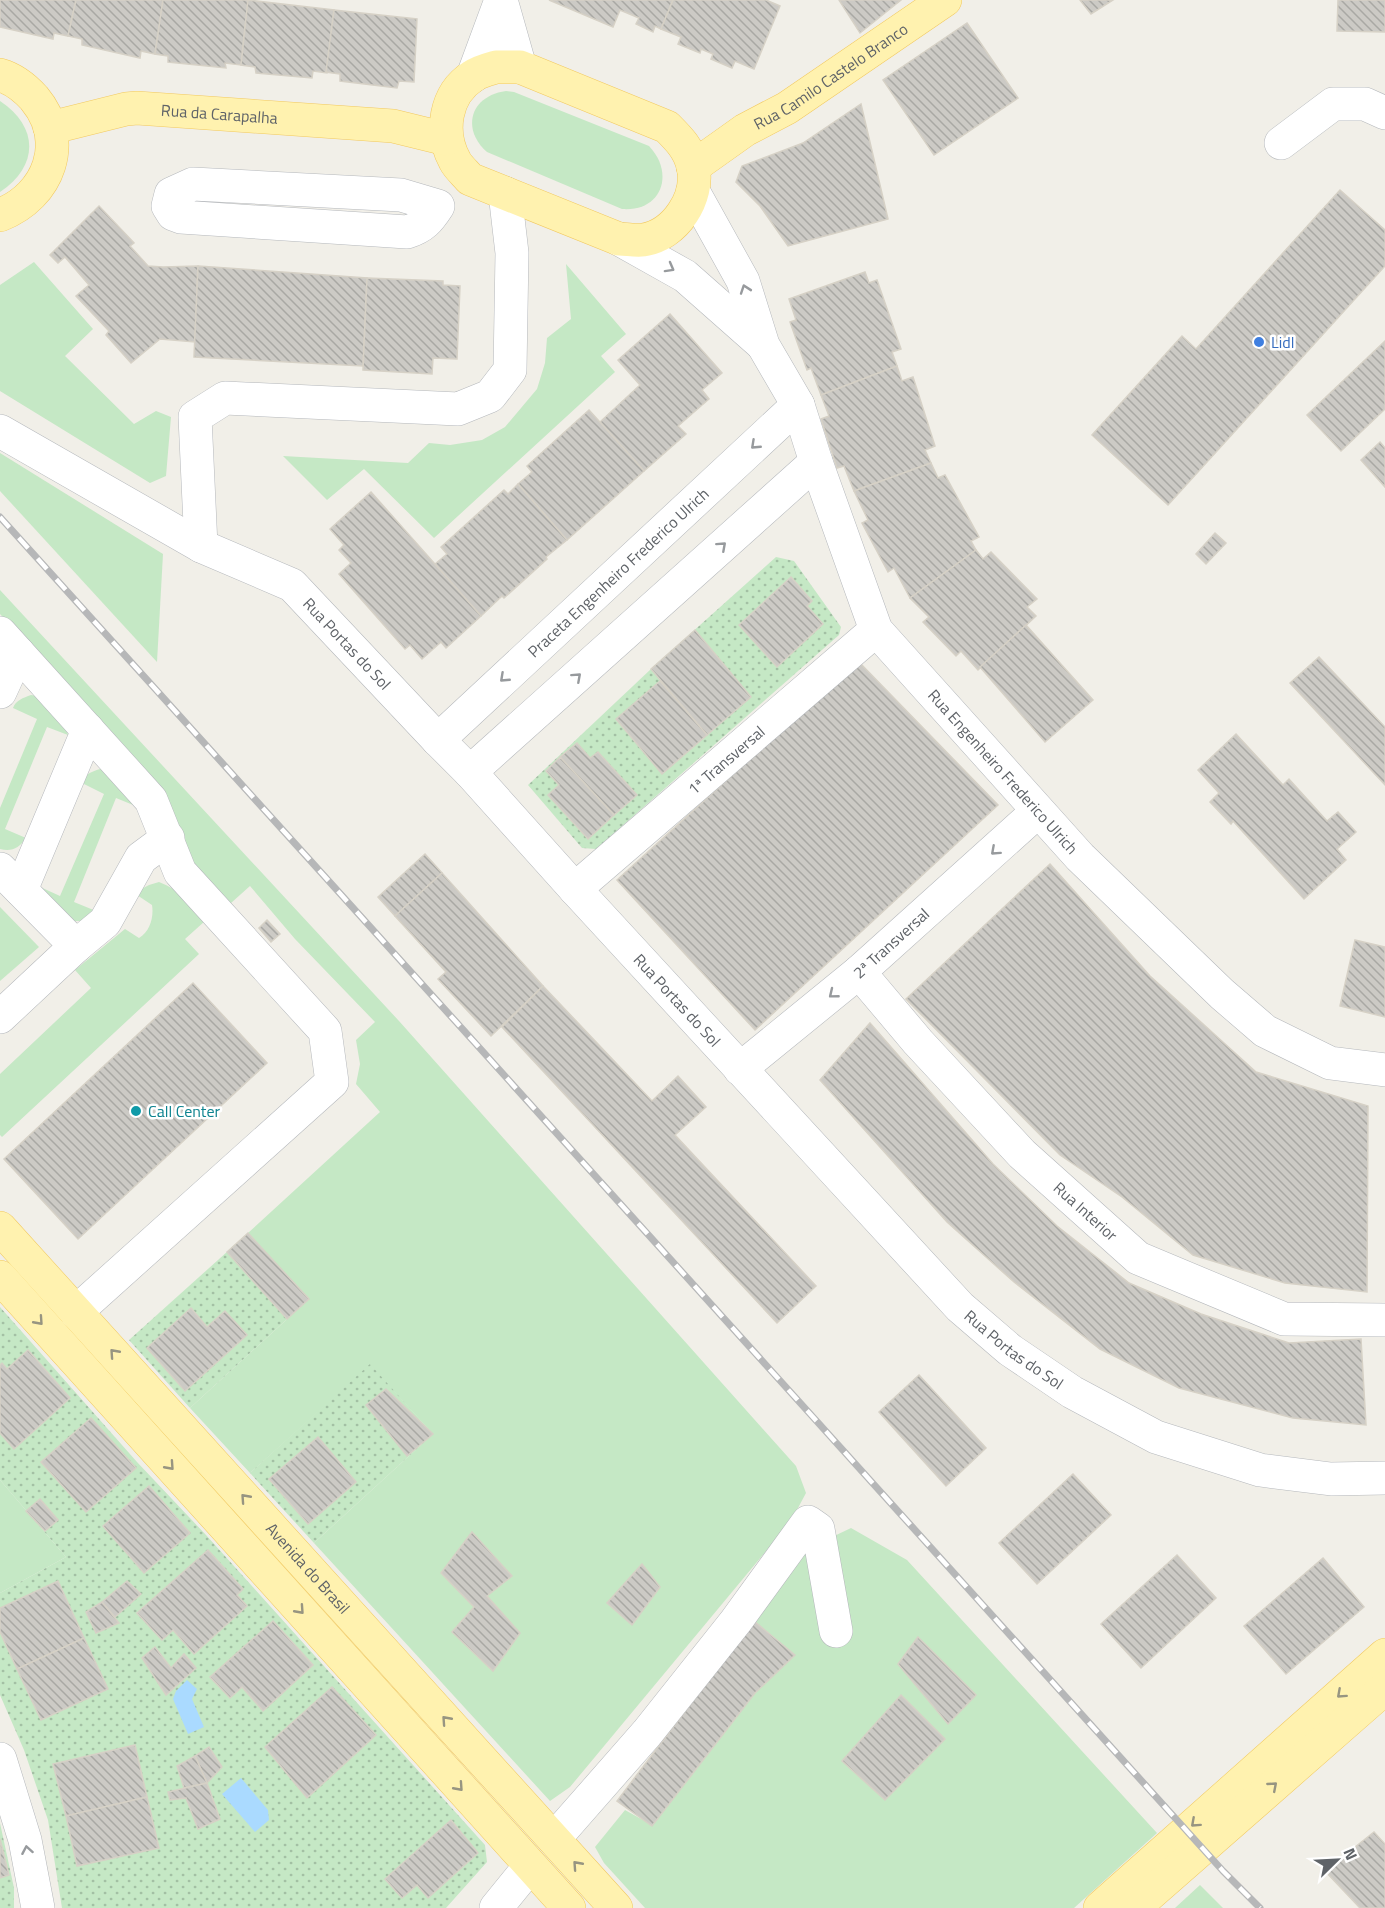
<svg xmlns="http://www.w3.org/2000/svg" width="1385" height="1908" font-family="'Titillium Web',sans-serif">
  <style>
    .grass { fill: #c5e8c5 }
    .garden { fill: url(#garden-dots) }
    .water { fill: #aadaff }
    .building { fill: url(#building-back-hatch); stroke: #d6d1c6; stroke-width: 1.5 }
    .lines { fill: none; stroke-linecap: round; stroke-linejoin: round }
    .minor-casing { stroke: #b5b8bc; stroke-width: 34 }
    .major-casing { stroke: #f2c960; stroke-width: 34 }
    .minor { stroke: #fff; stroke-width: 33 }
    .major { stroke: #fff2af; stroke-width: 33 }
    .rail-casing { stroke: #b6b7b8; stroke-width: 7 }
    .rail { stroke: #fff; stroke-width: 4.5; stroke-dasharray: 14; stroke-linecap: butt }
    .oneway { stroke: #979a9d }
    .oneway2 { stroke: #979581 }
    .shop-dot { fill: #3f7fe0; stroke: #fff; stroke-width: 2 }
    .culture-dot { fill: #0f9aa8; stroke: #fff; stroke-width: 2 }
    .labels { text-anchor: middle; stroke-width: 5; stroke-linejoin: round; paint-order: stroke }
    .street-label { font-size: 16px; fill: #5f6368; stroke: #fff }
    .shop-label { font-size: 16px; fill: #366cbe; stroke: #fff; text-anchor: start }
    .culture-label { font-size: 16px; fill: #0d838f; stroke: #fff; text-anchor: start }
  </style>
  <defs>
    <pattern id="garden-dots" width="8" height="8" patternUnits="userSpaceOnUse" patternTransform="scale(1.5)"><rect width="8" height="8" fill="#c5e8c5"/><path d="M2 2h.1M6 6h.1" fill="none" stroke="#a3c0a4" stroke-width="1.8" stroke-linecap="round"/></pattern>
    <pattern id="building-back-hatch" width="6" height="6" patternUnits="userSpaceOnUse" patternTransform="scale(1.5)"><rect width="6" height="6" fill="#cccac5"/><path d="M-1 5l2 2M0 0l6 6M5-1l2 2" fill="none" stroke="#a9a8a4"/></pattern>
  </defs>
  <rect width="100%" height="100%" fill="#f1efe8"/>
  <g class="grass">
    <path d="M506,91L514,92L649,146C675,173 662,212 622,209L487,152C461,129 470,96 506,91Z"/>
    <path d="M0,101C39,127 39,166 0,192Z"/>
    <polygon points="34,262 93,329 65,356 134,424 156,411 171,417 166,476 150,483 0,391 0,285"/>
    <polygon points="566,264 626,334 601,356 615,372 434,538 364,469 327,500 283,456 408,463 429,443 450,445 482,440 505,427 537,389 545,363 547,338 571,319"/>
    <polygon points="0,453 163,554 157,662 0,491"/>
    <polygon points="0,590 399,1021 796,1466 806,1493 791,1521 570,1787 550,1801 314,1543 433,1434 370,1365 250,1473 190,1408 308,1300 248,1233 380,1112 356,1084 360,1064 356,1040 375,1022 295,939 250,886 231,903 189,860 166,795 0,614"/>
    <path d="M31,695L37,696L65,725L68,735L47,727L5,829L26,838C19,848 12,852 0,849V808L37,719L13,708C16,700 23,698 31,695Z"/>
    <path d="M100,769L105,770L138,807L116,798L74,902L96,911L82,921H72L38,886L60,896L104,794L82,783C84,774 91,772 100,769Z"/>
    <path d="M159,882C180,890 192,904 205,921L185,939L199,954L2,1137L0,1135V1074L91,988L75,970L125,929L139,938C150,932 154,917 152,905L134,893L149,885Z"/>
    <polygon points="0,907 39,947 0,981"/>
    <polygon points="0,1480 66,1557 0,1593"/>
    <polygon points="851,1528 907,1560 1157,1833 1074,1908 645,1908 604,1863 595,1847 625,1810 652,1825 755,1693 794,1654 754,1621 807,1549"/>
    <polygon points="1200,1885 1223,1908 1175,1908"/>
  </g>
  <g class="garden">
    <polygon points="776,557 794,561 841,627 839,635 596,849 582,848 528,785 651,669"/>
    <polygon points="248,1233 309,1299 190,1408 129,1340"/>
    <polygon points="0,1307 137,1462 206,1535 485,1845 487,1862 446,1908 62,1908 48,1820 24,1750 0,1695 0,1593 66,1557 0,1480"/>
    <polygon points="370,1364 433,1434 314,1543 250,1473"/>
    <polygon points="0,1823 14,1888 14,1908 0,1908"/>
  </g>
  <g class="water">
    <polygon points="187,1680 197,1689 192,1699 204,1727 188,1734 173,1699 176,1691"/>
    <polygon points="241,1778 268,1810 269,1820 255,1832 222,1794"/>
  </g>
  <g class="building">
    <polygon points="0,0 76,0 68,36 54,33 53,39 0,27"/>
    <polygon points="76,0 163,0 155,54 141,51 140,58 82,45 82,39 68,36"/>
    <polygon points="163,0 248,0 241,65 225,63 226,68 168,62 168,56 155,54"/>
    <polygon points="248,0 334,10 327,73 313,71 312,78 256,73 255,67 241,65"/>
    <polygon points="549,0 673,0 661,29 655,26 653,32 636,24 639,18 620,10 613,27"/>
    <polygon points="673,0 766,0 780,6 754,69 735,61 732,68 711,59 713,54 701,49 700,53 678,44 681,37 661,29"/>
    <polygon points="839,0 901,0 860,33"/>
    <polygon points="1080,0 1113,0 1091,14"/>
    <polygon points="1338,0 1385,0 1385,32 1337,31"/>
    <polygon points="334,10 417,19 414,82 399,81 397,88 340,81 340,74 326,72"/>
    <polygon points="967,23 1018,98 934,155 883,80"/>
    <polygon points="861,104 888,219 788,246 760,206 736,182 742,166 803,143"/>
    <polygon points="1340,190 1385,230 1385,266 1168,505 1092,435 1182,336 1196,349"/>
    <polygon points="99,206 134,243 130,246 148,266 163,267 198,266 195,342 160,339 131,363 106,335 109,331 76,296 89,285 65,257 58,263 50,255"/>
    <polygon points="198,266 367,278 363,366 194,357"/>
    <polygon points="865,272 869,283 877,280 901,349 892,352 897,366 821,395 811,368 807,370 790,322 796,320 789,299"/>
    <polygon points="367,278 443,281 443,285 460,286 457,359 433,358 432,374 363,370"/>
    <polygon points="670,314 722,373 702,390 709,399 678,426 686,434 644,471 600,422 640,385 618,360"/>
    <polygon points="1385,341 1385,409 1341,451 1307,415"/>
    <polygon points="897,366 902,381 913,377 935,446 925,450 931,463 854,491 844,466 837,468 821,419 829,416 821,395"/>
    <polygon points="589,410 644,471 567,540 518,484 532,472 527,466"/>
    <polygon points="1380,442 1385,448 1385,487 1361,460"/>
    <polygon points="931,463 938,478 945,475 979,537 971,541 976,550 910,598 894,568 888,572 862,523 868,520 854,491"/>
    <polygon points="518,484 567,540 546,557 547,559 504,598 502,596 481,616 435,564 447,554 441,547 504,490 508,494"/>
    <polygon points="371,492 481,616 446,648 441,642 422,659 410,645 405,649 339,574 351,563 339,550 344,545 330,529"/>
    <polygon points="1215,533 1226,543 1206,564 1196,554"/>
    <polygon points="976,550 983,559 991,552 1037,599 1027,607 1036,616 978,670 961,651 956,656 923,622 929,617 910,598"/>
    <polygon points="791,577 812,601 807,606 823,624 777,667 739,625"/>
    <polygon points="1026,625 1093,700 1045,742 980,667"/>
    <polygon points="695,630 751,697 707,735 651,669"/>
    <polygon points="1319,657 1385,727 1385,785 1290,683"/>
    <polygon points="858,661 998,805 755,1030 617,880"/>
    <polygon points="660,681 707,735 662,774 616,719"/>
    <polygon points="1236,734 1283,785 1289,779 1327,821 1338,812 1356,832 1337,849 1346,860 1304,899 1233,821 1231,824 1210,802 1219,793 1198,770"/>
    <polygon points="577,743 590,758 598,752 637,795 614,815 560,757"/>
    <polygon points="560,757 614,815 588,839 548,795 559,785 546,771"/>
    <polygon points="425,854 442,873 395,916 378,897"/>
    <polygon points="1050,864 1150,976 1256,1072 1368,1106 1367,1292 1285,1283 1193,1255 1122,1197 1060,1155 906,999"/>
    <polygon points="442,873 543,986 491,1036 438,979 446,972 395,916"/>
    <polygon points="267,920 280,934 271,942 259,928"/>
    <polygon points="1355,940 1385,947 1385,1017 1340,1006"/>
    <polygon points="193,983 267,1063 78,1239 4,1159"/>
    <polygon points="543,986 652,1101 678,1076 706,1107 675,1135 816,1286 777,1323 502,1027"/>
    <polygon points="870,1023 993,1164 1057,1226 1129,1283 1201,1314 1289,1343 1361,1339 1366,1425 1293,1418 1179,1388 1100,1349 1014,1282 947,1222 820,1080"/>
    <polygon points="248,1233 309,1299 287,1319 227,1252"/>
    <polygon points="191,1308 207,1327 225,1311 247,1335 185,1391 147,1348"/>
    <polygon points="28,1350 70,1398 14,1449 0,1433 0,1365 2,1363 7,1369"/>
    <polygon points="919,1375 986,1448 946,1486 879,1412"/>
    <polygon points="386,1389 433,1434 407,1456 366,1405"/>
    <polygon points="91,1418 136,1468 86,1512 41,1462"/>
    <polygon points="318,1437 356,1482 308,1524 269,1479"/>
    <polygon points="1073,1474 1111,1515 1037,1584 999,1543"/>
    <polygon points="149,1486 190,1533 144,1573 103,1526"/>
    <polygon points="40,1499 58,1520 45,1531 26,1511"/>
    <polygon points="472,1532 512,1576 487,1596 520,1633 493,1671 452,1632 474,1607 441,1573"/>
    <polygon points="208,1550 243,1589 237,1595 247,1606 194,1654 173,1630 162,1640 137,1613"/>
    <polygon points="1177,1555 1216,1598 1141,1668 1101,1624"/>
    <polygon points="1323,1558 1364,1607 1286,1674 1244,1626"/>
    <polygon points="642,1564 660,1587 632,1625 607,1603"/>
    <polygon points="58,1581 84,1638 17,1669 0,1632 0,1608"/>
    <polygon points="127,1581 141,1594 115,1617 102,1602"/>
    <polygon points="102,1602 119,1623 96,1633 86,1612"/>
    <polygon points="273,1621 313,1665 263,1711 242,1687 230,1698 210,1677"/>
    <polygon points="754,1621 795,1655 755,1693 652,1826 617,1801"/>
    <polygon points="918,1637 976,1695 948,1724 898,1664"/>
    <polygon points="84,1638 108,1689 41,1720 17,1669"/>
    <polygon points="155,1647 171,1668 184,1654 196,1668 166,1695 142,1658"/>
    <polygon points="332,1687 376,1735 307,1798 265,1747"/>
    <polygon points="901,1695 945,1739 885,1800 842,1761"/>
    <polygon points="135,1745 147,1797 66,1816 53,1764"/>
    <polygon points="209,1747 222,1767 207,1783 195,1756"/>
    <polygon points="195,1756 207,1783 184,1788 177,1766"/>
    <polygon points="207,1783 220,1819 198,1829 186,1798 170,1800 168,1792"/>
    <polygon points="147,1797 159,1848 77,1866 66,1816"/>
    <polygon points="451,1820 478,1853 428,1898 417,1885 402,1898 385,1879"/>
    <polygon points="1374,1832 1385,1844 1385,1908 1360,1908 1325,1871"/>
    <polygon points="0,1839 9,1875 0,1878"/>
  </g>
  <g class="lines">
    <defs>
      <g id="minor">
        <polyline points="501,0 520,67"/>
        <polyline points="473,76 501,0"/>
        <polyline points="1281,143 1333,104 1365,104 1385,113"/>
        <path d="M193,184L401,195L438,206C429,220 423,227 407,232L181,217L173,214L168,206L171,194Z"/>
        <path id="s1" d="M693,191L743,281L763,345L798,405L816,462L876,630L1080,857L1222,994L1265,1031L1330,1063L1385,1070"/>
        <polyline points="619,239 685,276 762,344"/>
        <path id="s2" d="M0,431L201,546L292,585L438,740L470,772L575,889L960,1307L1010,1350L1072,1392L1156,1437L1260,1470L1331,1479L1385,1478"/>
        <polyline points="201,546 195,417 225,398 458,409 490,396 510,370 512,253 505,193"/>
        <polyline points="0,633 151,800 180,872 325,1031 332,1082 76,1312"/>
        <polyline points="0,692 18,653"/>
        <path id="s3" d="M438,740L798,405"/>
        <polyline points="470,772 816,462"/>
        <polyline points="0,869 76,946 0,1017"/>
        <polyline points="575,889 876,630"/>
        <polyline points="21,890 88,730"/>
        <polyline points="76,946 105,922 141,858 168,838"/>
        <path id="s4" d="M859,972L918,1042L1022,1154L1138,1258L1284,1319L1385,1320"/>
        <polyline points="740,1069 859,972 1038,811"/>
        <polyline points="0,1759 25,1840 38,1908"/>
        <polyline points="554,1839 647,1733 736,1621 808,1522 818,1529 836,1631"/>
        <polyline points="496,1908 530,1866"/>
      </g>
      <g id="major">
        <path d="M496,67H520L667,127C679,139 689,149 693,166C700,198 675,235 643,240C635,241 627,239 619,239L470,179C465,173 458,167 455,161C439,132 445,94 473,76C480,71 489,69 496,67Z"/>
        <path d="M0,75C14,79 25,88 34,98C70,141 49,196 0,215"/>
        <path id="s5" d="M50,128L126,109L137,108L393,126L446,139"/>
        <path id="s6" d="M693,167L745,130L787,108L945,0"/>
        <path id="s7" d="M0,1228L616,1908"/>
        <polyline points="0,1277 569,1908"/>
        <polyline points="1100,1908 1385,1655"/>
        <polyline points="1134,1908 1385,1688"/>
      </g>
    </defs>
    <use href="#minor" class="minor-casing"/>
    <use href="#major" class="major-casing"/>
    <use href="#minor" class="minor"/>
    <use href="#major" class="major"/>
    <defs>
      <polyline id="rail" points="0,517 1223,1871 1260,1908"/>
    </defs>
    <use href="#rail" class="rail-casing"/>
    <use href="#rail" class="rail"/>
  </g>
  <defs><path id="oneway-chevron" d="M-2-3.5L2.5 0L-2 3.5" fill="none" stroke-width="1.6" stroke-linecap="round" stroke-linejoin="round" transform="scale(1.5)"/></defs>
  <g class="oneway">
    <use href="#oneway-chevron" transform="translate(670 268) rotate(29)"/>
    <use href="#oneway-chevron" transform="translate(745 289) rotate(-109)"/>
    <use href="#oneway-chevron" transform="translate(755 445) rotate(137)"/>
    <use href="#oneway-chevron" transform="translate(722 546) rotate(-42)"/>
    <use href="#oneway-chevron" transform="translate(577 677) rotate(-42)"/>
    <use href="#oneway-chevron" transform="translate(504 678) rotate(137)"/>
    <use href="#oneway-chevron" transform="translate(995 851) rotate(138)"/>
    <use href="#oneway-chevron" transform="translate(833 994) rotate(141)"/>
    <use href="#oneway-chevron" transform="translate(27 1850) rotate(-100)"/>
  </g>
  <g class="oneway2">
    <use href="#oneway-chevron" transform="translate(39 1321) rotate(48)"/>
    <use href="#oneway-chevron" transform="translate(114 1353) rotate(-132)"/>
    <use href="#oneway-chevron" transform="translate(170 1466) rotate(48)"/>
    <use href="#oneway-chevron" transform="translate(245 1498) rotate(-132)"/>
    <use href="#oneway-chevron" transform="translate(300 1610) rotate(48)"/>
    <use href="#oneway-chevron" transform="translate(1341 1694) rotate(138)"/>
    <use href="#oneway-chevron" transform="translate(446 1720) rotate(-132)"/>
    <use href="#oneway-chevron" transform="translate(1273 1786) rotate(-41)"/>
    <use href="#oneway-chevron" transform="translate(459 1787) rotate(48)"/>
    <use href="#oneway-chevron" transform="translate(1195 1823) rotate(138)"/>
    <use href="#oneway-chevron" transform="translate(577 1865) rotate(-132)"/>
  </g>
  <circle class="shop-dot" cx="1259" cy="342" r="6"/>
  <circle class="culture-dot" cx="136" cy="1111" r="6"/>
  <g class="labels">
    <g class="street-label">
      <text dy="6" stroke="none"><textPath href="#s6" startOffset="165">Rua Camilo Castelo Branco</textPath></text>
      <text dy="6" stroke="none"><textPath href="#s5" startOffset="172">Rua da Carapalha</textPath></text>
      <text dy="6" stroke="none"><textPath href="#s3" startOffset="246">Praceta Engenheiro Frederico Ulrich</textPath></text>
      <text dy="6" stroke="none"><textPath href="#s2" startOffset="411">Rua Portas do Sol</textPath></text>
      <text transform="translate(726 760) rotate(-41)" y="6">1ª Transversal</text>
      <text dy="6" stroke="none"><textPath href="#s1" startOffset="668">Rua Engenheiro Frederico Ulrich</textPath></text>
      <text transform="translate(891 943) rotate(-42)" y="6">2ª Transversal</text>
      <text dy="6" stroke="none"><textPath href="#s2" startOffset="897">Rua Portas do Sol</textPath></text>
      <text dy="6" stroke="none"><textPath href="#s4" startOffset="330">Rua Interior</textPath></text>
      <text dy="6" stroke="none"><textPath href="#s2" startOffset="1383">Rua Portas do Sol</textPath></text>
      <text dy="6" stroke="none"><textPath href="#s7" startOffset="459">Avenida do Brasil</textPath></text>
    </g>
    <g class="shop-label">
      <text x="1271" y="348">Lidl</text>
    </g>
    <g class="culture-label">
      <text x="148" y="1117">Call Center</text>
    </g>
  </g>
  <g transform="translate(1337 1860) rotate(66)" stroke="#ffffff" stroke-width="4.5" paint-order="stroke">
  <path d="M0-4.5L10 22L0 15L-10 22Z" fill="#5f6368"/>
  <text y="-9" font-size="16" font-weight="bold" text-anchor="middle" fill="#5f6368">N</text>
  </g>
</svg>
